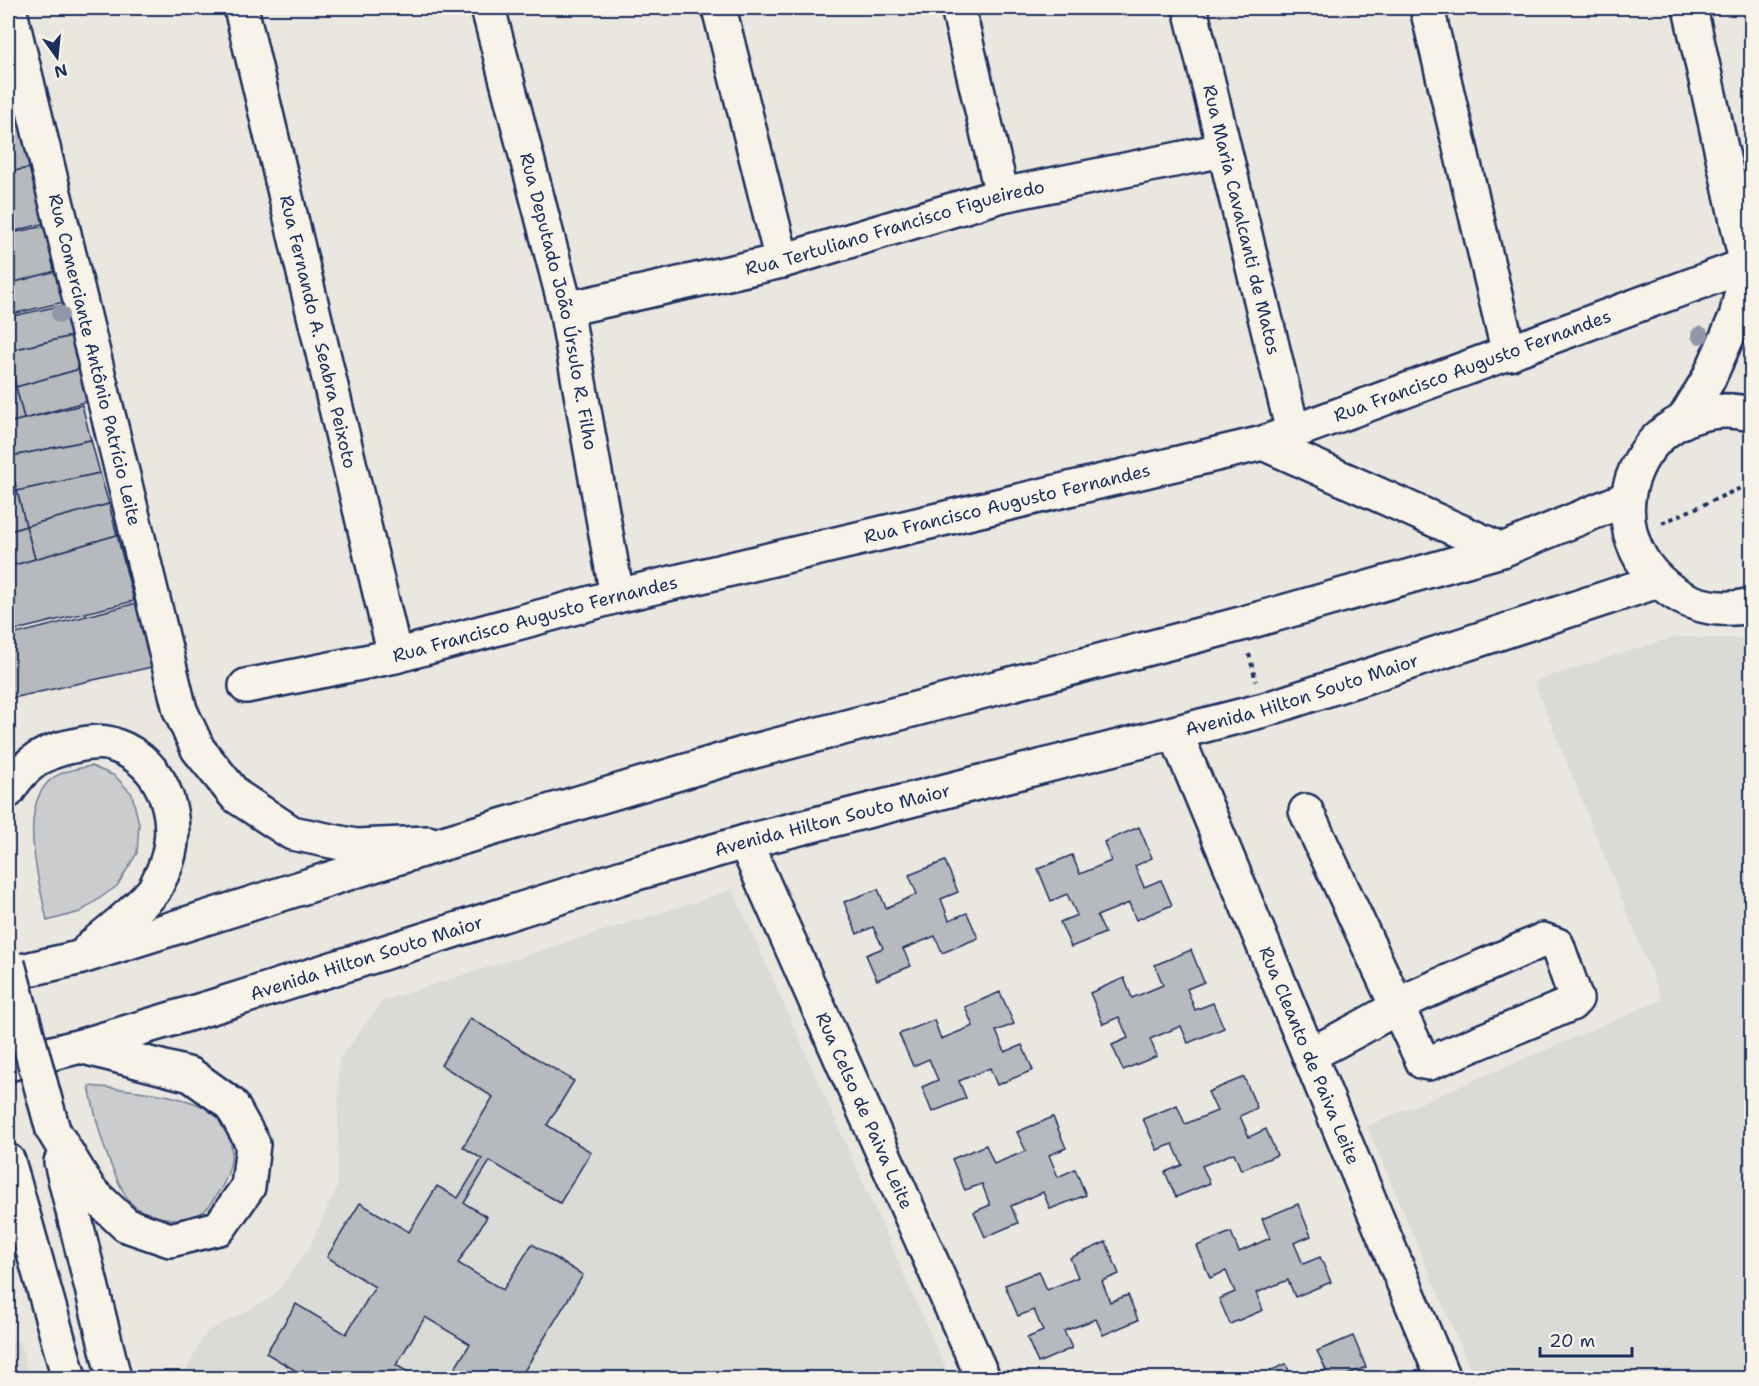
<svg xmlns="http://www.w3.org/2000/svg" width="1759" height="1386" font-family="'Shantell Sans',sans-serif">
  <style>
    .built { fill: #dadad6 }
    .green { fill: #cbcccd; stroke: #737e96; stroke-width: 1.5 }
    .building { fill: #b6babf; stroke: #1b2f5e; stroke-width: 1.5 }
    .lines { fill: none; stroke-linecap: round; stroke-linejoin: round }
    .minor-casing { stroke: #1b2f5e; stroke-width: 38 }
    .major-casing { stroke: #1b2f5e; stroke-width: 38 }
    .path { stroke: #1b2f5e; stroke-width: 4; stroke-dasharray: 4.5 4.5; stroke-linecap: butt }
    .minor { stroke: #f7f3e8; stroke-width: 33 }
    .major { stroke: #f7f3e8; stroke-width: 33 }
    .major-bridge-casing { stroke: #1b2f5e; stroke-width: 38; stroke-linecap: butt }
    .major-bridge { stroke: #f7f3e8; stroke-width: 33 }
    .tree { fill: #9097a8 }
    .labels { text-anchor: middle; stroke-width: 4.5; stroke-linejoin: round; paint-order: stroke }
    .street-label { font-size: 18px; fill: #1b2f5e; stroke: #f7f3e8 }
  </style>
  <rect width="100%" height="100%" fill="#eae7e0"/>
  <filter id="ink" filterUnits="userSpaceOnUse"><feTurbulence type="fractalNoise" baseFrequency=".0167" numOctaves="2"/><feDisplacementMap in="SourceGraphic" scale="12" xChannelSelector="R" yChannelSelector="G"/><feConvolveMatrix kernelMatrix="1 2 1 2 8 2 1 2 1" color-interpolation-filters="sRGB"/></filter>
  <g filter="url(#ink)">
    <g class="built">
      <polygon points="1674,637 1751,639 1751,1367 1698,1378 1474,1378 1367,1126 1662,1000 1534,681"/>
      <polygon points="733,890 950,1378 189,1378 187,1368 206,1332 273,1297 309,1248 337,1187 339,1060 382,1001"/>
      <polygon points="8,1341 20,1342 29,1378 8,1378"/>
    </g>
    <g class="green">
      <path d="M91,766L115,776L132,794L139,824L137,853L117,886L80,912L47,921C40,884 18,813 48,782C59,771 76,769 91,766Z"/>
      <path d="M89,1086C122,1089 181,1093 209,1110C241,1130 235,1171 215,1197C212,1202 208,1208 204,1211C192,1219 178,1220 165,1218C152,1217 138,1211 129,1201C125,1197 123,1190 120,1185C104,1154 96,1120 89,1086Z"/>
    </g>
    <g class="building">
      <polygon points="8,59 19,93 8,96"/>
      <polygon points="19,93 36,167 8,172 8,96"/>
      <polygon points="36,167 49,222 8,233 8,172"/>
      <polygon points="49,225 61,270 8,284 8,234"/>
      <polygon points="56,271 64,302 8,315 8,284"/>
      <polygon points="64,305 72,336 8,351 8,317"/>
      <polygon points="72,336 80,369 16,387 8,351"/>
      <polygon points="8,359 16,387 8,389"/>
      <polygon points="80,369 88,401 24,419 16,387"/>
      <polygon points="16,387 24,419 8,423 8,389"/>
      <polygon points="82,405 91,440 8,457 8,423"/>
      <polygon points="91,440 100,473 17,491 8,457"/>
      <polygon points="8,458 17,491 8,494"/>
      <polygon points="100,473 109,504 26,526 17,491"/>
      <polygon points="17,491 26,526 8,532 8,494"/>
      <polygon points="109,504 117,535 35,559 26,526"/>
      <polygon points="26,526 35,559 8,567 8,532"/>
      <polygon points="117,535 134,601 8,632 8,567"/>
      <polygon points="145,601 161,665 8,699 8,636"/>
      <polygon points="1139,827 1152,858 1135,866 1144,887 1161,880 1172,905 1136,920 1129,903 1097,916 1105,933 1071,947 1060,922 1077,915 1067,894 1051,901 1038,869 1072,855 1080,874 1111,861 1104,842"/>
      <polygon points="945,861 958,892 941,899 949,920 967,913 978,938 942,953 935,936 903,949 911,966 877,980 866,955 883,948 873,927 857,934 844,902 878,889 886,908 917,894 909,875"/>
      <polygon points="1191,950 1204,982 1187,989 1195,1010 1213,1003 1224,1028 1188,1043 1181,1026 1150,1039 1157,1056 1123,1070 1112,1045 1128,1038 1119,1017 1103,1024 1090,993 1124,978 1132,998 1163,985 1155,965"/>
      <polygon points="1000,992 1014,1024 996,1031 1005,1052 1022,1045 1033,1070 997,1085 990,1068 959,1081 966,1098 932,1112 922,1087 938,1080 929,1059 913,1066 899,1034 934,1020 941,1039 973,1026 965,1007"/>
      <polygon points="470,1018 574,1081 547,1125 591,1152 560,1203 490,1161 464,1203 487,1217 458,1263 503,1290 532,1244 583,1275 521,1376 525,1378 449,1378 470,1344 425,1317 396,1365 418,1378 308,1378 266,1353 296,1304 346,1334 375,1287 327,1257 360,1203 409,1232 437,1186 458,1198 482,1159 463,1147 493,1097 441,1065"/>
      <polygon points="1244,1077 1257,1108 1240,1116 1249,1137 1266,1129 1277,1155 1241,1170 1234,1153 1202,1166 1210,1183 1176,1197 1165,1172 1182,1165 1173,1144 1157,1150 1143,1119 1177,1105 1185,1124 1217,1111 1208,1092"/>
      <polygon points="1053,1117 1066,1148 1049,1155 1058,1177 1075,1169 1086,1195 1050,1209 1043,1192 1011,1206 1018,1223 985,1237 974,1212 990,1205 982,1184 965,1190 952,1159 986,1145 994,1164 1026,1151 1017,1132"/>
      <polygon points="1298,1204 1311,1236 1294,1243 1303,1264 1320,1257 1331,1282 1295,1297 1288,1280 1256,1293 1263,1310 1230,1324 1219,1299 1235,1292 1226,1271 1210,1278 1197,1246 1231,1232 1239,1252 1270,1238 1262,1219"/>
      <polygon points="1106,1242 1119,1274 1102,1281 1110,1302 1128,1295 1138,1320 1103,1335 1096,1319 1064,1331 1072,1348 1038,1363 1027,1338 1043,1331 1034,1310 1018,1316 1005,1285 1039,1271 1047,1290 1078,1277 1070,1258"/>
      <polygon points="1353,1336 1366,1367 1349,1374 1351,1378 1305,1378 1326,1370 1317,1351"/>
      <polygon points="1286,1364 1292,1378 1252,1378"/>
    </g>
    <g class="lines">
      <defs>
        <g id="minor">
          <path id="s1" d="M9,8L180,710L198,749L236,796L292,833L356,846L428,843"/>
          <path id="s2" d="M241,8L395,656"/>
          <path id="s3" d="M488,8L566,309L617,596"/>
          <polyline points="719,8 782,261"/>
          <polyline points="958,8 1002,195"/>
          <path id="s4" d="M1190,8L1293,432"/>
          <polyline points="1427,8 1509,354"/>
          <path id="s5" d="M566,309L782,261L1002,195L1223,150"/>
          <path id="s6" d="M246,686L395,656L617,596L1263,443L1752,263"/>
          <path id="s7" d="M1176,734L1443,1378"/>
          <path d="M1306,811L1423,1062L1429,1063L1571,1004L1576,999L1557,945L1543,940L1416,996C1381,1017 1345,1037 1309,1055"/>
          <path id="s8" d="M745,842L983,1378"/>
        </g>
        <g id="major">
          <polyline points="1690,8 1747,266 1752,300"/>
          <path d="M1752,414C1643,389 1579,526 1673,592C1696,608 1725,612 1752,605"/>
          <polyline points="1683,421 1708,380 1736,317 1746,274"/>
          <polyline points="1263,443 1502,550"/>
          <path d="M8,791C22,766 44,751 73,746C86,743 101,740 114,745C167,763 185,825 162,874C159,879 157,885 154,890C136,912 110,930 89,949"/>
          <polyline points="8,974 78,958 447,842 743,754 1241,624 1502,550 1628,498"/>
          <path id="s9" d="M8,1064L81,1046L215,1006L623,877L745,842L1264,710L1658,581"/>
          <polyline points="53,1130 90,1191 126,1225 170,1240 219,1228 248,1187 253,1144 231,1104 191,1075 84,1047"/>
          <polyline points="8,1161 69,1378"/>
          <polyline points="61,1162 114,1378"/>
        </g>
      </defs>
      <use href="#minor" class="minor-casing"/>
      <use href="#major" class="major-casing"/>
      <g class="path">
        <polyline points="1662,523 1752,483"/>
        <polyline points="1249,654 1256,681"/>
      </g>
      <use href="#minor" class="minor"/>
      <use href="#major" class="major"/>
      <defs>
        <polyline id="major-bridge" points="8,964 53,1130"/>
      </defs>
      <use href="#major-bridge" class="major-bridge-casing"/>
      <use href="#major-bridge" class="major-bridge"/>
    </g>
    <g class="tree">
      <circle cx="60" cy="314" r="9"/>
      <circle cx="1700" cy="335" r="9"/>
    </g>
  </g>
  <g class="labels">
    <g class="street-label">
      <text dy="6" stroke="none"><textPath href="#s4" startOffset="218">Rua Maria Cavalcanti de Matos</textPath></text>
      <text dy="6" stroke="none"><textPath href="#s5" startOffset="339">Rua Tertuliano Francisco Figueiredo</textPath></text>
      <text dy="6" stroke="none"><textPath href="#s3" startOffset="302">Rua Deputado João Úrsulo R. Filho</textPath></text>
      <text dy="6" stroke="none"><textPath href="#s2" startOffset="333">Rua Fernando A. Seabra Peixoto</textPath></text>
      <text dy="6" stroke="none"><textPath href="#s1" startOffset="362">Rua Comerciante Antônio Patrício Leite</textPath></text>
      <text dy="6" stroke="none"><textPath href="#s6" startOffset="1269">Rua Francisco Augusto Fernandes</textPath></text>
      <text dy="6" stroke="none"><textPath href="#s6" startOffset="783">Rua Francisco Augusto Fernandes</textPath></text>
      <text dy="6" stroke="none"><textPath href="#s6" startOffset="297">Rua Francisco Augusto Fernandes</textPath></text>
      <text dy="6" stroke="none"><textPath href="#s9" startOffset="1346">Avenida Hilton Souto Maior</textPath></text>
      <text dy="6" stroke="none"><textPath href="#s9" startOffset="860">Avenida Hilton Souto Maior</textPath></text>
      <text dy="6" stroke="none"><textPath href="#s9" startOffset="374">Avenida Hilton Souto Maior</textPath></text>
      <text dy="6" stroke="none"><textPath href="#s7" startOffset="348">Rua Cleanto de Paiva Leite</textPath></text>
      <text dy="6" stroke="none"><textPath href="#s8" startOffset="294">Rua Celso de Paiva Leite</textPath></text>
    </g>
  </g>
  <rect width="1759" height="1386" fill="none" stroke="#f7f3e8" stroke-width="30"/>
  <rect x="15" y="15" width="1729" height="1356" fill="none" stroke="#1b2f5e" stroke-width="2" filter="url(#ink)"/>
  <g transform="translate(57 57) rotate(165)" stroke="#f7f3e8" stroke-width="4.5" paint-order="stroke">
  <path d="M0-4.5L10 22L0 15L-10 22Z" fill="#1b2f5e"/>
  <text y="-9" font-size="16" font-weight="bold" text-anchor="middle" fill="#1b2f5e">N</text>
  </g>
  <path d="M1540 1347v9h92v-9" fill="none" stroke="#1b2f5e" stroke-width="3"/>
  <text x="1549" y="1347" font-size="18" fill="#1b2f5e" stroke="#f7f3e8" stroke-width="4.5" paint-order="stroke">20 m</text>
</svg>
